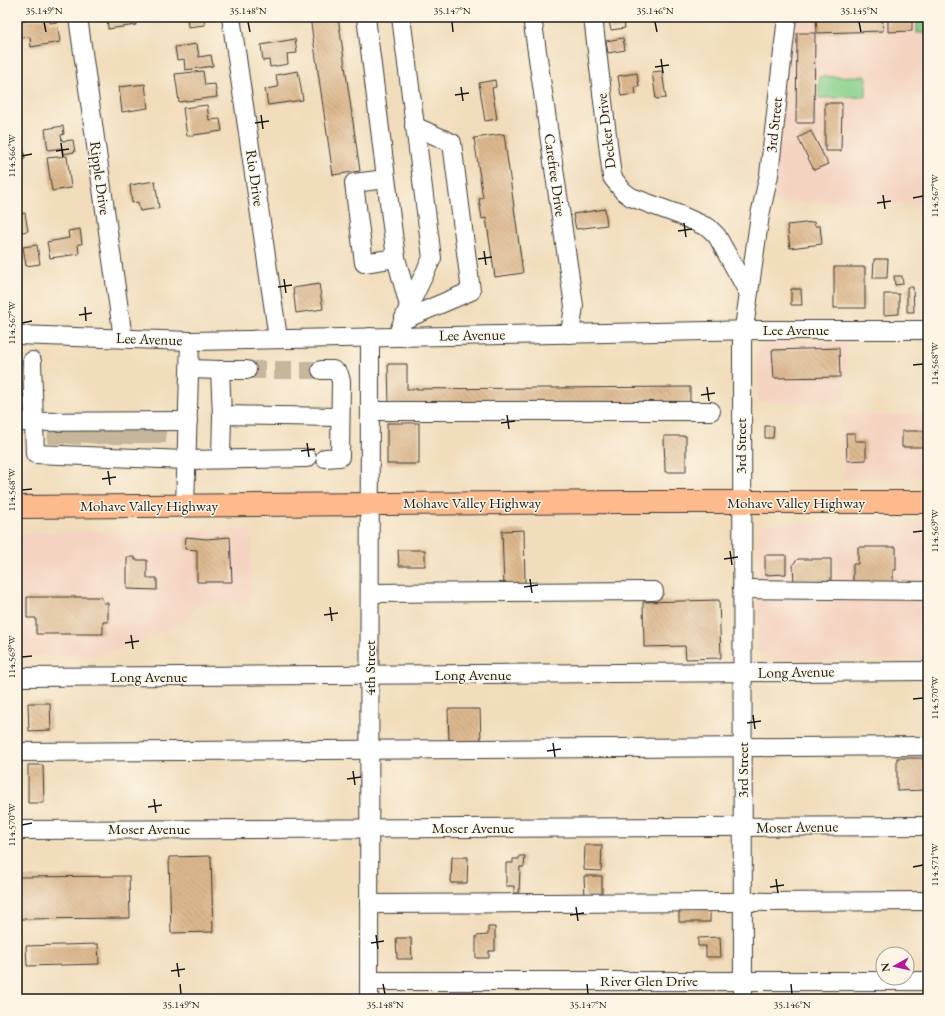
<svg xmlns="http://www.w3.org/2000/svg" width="945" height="1016" font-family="'EB Garamond',serif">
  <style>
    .built { fill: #f4d3c1 }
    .park { fill: url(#park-dots); stroke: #527654 }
    .pitch { fill: #89d18d; stroke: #527654 }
    .building { fill: url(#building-back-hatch) }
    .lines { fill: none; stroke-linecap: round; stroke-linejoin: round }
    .minor-tunnel { stroke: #c6b69c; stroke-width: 18; stroke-dasharray: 18 9; stroke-linecap: butt }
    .minor-casing { stroke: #3c3934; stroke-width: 20 }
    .highway-casing { stroke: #3c3934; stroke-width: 24 }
    .minor { stroke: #fff; stroke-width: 18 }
    .highway { stroke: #fcba8d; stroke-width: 22 }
    .ticks { fill: none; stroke: #1c1c1c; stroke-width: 1.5 }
    .labels { text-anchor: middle; stroke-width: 3; stroke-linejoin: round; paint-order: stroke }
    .street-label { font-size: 15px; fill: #1c1c1c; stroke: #fcf5e5 }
    .neatline { fill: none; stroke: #1c1c1c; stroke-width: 1.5 }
    .ticks-label { font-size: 10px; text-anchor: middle; fill: #1c1c1c }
  </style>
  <defs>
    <pattern id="park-dots" width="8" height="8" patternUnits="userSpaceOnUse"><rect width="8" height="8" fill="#89d18d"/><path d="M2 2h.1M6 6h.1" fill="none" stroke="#76b379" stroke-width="1.8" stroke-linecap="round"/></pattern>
    <pattern id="building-back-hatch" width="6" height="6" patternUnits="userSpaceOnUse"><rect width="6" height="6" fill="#dcb78d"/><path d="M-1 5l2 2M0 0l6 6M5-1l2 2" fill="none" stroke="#bc9d79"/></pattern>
  </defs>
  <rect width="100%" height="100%" fill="#fcf5e5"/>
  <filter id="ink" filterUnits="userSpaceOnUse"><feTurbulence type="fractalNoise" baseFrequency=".025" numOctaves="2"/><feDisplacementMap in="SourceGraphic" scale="8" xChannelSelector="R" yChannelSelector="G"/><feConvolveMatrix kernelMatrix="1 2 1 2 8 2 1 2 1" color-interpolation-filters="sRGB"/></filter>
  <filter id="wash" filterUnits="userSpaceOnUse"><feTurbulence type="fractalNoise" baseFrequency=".012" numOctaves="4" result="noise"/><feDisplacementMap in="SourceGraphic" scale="16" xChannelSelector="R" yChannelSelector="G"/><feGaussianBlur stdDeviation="0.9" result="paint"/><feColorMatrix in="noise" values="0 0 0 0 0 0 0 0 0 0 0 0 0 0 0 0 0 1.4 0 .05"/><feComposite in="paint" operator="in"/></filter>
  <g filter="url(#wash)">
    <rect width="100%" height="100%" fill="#f1ddbc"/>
    <g class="built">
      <polygon points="777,17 928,17 928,204 753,202"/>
      <polygon points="765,341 846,342 846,404 758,402 758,348"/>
      <polygon points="841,415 928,415 928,477 844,478"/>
      <polygon points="843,522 928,522 928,588 759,586 759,537 760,529 765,524"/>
      <polygon points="251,530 251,604 199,604 186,619 149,639 99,655 27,656 21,648 18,539 21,533"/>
      <polygon points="757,596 928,597 928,659 775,661 758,650"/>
    </g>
    <rect class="park" x="917" y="17" width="11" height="16"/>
    <polygon class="pitch" points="866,76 866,97 819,98 819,77"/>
    <g id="blocks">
      <g class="building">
        <polygon points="49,17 50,23 57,22 60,42 31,47 30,37 21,38 18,22"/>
        <polygon points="107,17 135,17 136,25 108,29"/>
        <polygon points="187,17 204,17 205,25 188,27"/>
        <polygon points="310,17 338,17 360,171 333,175"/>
        <polygon points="608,17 623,17 625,28 611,30"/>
        <polygon points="816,17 882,17 883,31 817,33"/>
        <polygon points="888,17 912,17 912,31 888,32"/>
        <polygon points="797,33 815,33 814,123 796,123"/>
        <polygon points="623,38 625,50 608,53 606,41"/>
        <polygon points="295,39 297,53 287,54 288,64 270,67 269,60 263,61 261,45"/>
        <polygon points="197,44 199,57 211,55 213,66 185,70 184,59 177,60 175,47"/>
        <polygon points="203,71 205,85 215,84 217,97 179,102 175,74"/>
        <polygon points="298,71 303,100 268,105 265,89 278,87 276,75"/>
        <polygon points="662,71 666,98 656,99 652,72"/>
        <polygon points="637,73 639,87 635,87 636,94 621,96 618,76"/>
        <polygon points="495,80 496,87 492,88 497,119 485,121 479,83"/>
        <polygon points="145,84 148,108 122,112 119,87"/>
        <polygon points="825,103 842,103 841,151 825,151"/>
        <polygon points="207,105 209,120 220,119 222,131 187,136 183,108"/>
        <polygon points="63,126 64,134 61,135 62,141 73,140 75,152 63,154 62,148 48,150 45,129"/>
        <polygon points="811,131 828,164 814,170 798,138"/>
        <polygon points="504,134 523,273 495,277 486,218 482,219 479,199 483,198 474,138"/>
        <polygon points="22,139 25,159 17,160 17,140"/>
        <polygon points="67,156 71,188 52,191 47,158"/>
        <polygon points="19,163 22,185 17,186 17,164"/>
        <polygon points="155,181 159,208 140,211 138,202 132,203 130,185"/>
        <polygon points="605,209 607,225 576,229 573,214"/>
        <polygon points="25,213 28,231 17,233 17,214"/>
        <polygon points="814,222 815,226 820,226 822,244 790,248 787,225"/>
        <polygon points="80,229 82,244 78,244 79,254 50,258 47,242 69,238 68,231"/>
        <polygon points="37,245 40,264 26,266 23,247"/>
        <polygon points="874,259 888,259 887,278 873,278"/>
        <rect x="834" y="267" width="31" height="41"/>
        <polygon points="894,276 902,276 903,284 895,285"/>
        <polygon points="319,284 323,309 296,313 293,288"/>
        <polygon points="907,287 913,287 914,312 907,312"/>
        <polygon points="791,289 801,289 802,305 791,305"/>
        <polygon points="884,294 899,294 899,314 884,315"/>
        <polygon points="839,348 840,377 774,378 772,350"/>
        <polygon points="388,364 407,364 407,389 690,387 690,404 389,405"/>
        <rect x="387" y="423" width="32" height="41"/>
        <polygon points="765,426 774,426 773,438 765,438"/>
        <rect x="902" y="431" width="26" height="16"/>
        <polygon points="846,433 855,433 855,441 866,441 866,460 847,461"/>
        <polygon points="664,436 686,436 686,472 665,472"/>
        <polygon points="524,530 525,586 504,587 502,531"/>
        <polygon points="186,537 207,539 230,537 232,582 197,582 197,550 185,549"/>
        <polygon points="858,547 896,547 896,570 893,570 893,584 853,584 853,564 858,564"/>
        <polygon points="398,550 425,550 425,566 399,566"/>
        <polygon points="765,555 786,555 786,574 765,575"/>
        <polygon points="127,557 135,557 135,560 147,560 147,578 157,578 157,590 127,589"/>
        <polygon points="798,559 831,559 831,584 794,584 793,564"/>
        <polygon points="27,597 101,597 104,603 108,603 108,622 103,622 103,634 36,634 36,618 27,618"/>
        <polygon points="719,600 721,658 686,659 685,646 644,647 643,602"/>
        <polygon points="28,703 50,703 51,730 29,731"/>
        <polygon points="448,709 480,709 481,742 449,742"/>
        <polygon points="897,758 924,758 925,790 897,791"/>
        <polygon points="28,765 43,765 44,803 28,803"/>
        <polygon points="585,845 602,845 601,871 584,870"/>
        <polygon points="211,856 213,932 171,933 169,857"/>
        <polygon points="519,856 525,856 524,867 520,867 519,893 514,893 514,886 506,886 506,863 513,863 513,859 519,859"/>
        <polygon points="452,857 468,857 467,883 451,883"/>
        <polygon points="129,876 130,918 17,919 17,877"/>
        <polygon points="584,876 602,876 602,897 585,897"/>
        <rect x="679" y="909" width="31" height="13"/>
        <polygon points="488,927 495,927 495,951 489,951 489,958 476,958 476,936 488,935"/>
        <polygon points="720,937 721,957 706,957 706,946 698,946 698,938"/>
        <polygon points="396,938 411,938 412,959 397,959"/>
        <polygon points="98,944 99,964 27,966 26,946"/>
      </g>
    </g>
  </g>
  <g filter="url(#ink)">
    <use href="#blocks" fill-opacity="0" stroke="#3c3934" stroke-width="1"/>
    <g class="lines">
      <g class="minor-tunnel">
        <polyline points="247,370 321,370"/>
        <polyline points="141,430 141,443"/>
        <polyline points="106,431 106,444"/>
        <polyline points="88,443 89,429"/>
        <polyline points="157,443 157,430"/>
        <polyline points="56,444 57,431"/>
        <polyline points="72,444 73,430"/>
        <polyline points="124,444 124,430"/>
      </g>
      <defs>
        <g id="minor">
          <polyline points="78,17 123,338"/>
          <polyline points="231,17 278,338"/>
          <polyline points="366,17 396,258 409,306"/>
          <polyline points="532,17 574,306 570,334"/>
          <polyline points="593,17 612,177 623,191 631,197 680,215 709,228 717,236 748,292"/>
          <polyline points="386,179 354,183 364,263 396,258"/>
          <polyline points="403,320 471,291 452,143 414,126"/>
          <polyline points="17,335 190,341 759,330 928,330"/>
          <polyline points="397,336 409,306 432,258 401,17"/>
          <polyline points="32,361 35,454 186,460 307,458"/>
          <polyline points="190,369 220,370 222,415 339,417"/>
          <polyline points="220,370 247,370"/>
          <polyline points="321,370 333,370 339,374 341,381 340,457 325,458"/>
          <polyline points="370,411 711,411"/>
          <polyline points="17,422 188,421"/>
          <polyline points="221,459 222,415"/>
          <polyline points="185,506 190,341"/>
          <polyline points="742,589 928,591"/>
          <polyline points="370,593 654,591"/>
          <polyline points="17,677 928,671"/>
          <polyline points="17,752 928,746"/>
          <polyline points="17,830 928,826"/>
          <polyline points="369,904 928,901"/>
          <polyline points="369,981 928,981"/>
          <polyline points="369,999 370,337"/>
          <polyline points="743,999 742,342 760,215 769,175 787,17"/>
        </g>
        <polyline id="highway" points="17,507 621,502 928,502"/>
      </defs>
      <use href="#minor" class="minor-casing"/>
      <use href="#highway" class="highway-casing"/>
      <use href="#minor" class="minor"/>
      <use href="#highway" class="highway"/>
    </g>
  </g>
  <path class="ticks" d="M44,22L46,32M248,22L250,32M452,22L453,32M655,22L657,32M859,22L861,32M661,59L663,73M655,67L669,65M461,87L463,101M455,95L469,93M261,115L263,129M255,123L269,121M61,143L63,157M56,151L69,149M22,156L32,154M883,195L885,209M913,198L923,196M877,203L891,201M684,223L686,237M678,231L692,229M484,251L486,265M478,259L492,257M284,279L286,293M278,287L292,285M85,307L86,321M79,315L92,313M22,323L32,321M913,365L923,364M707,387L709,401M701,395L715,393M507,415L509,429M501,423L515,421M307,443L309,457M301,451L315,449M108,471L110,485M102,479L116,477M22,490L32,489M913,532L923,531M730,551L732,565M724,559L738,557M530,579L532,593M524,587L538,585M330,607L332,621M324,615L338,613M131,635L133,649M125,643L139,641M22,657L32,656M913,699L923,698M753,715L755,729M747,723L761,721M553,743L555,757M547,751L561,749M353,771L355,785M347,779L361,777M154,799L156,813M148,807L162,805M22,825L32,823M913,867L923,865M776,879L778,893M770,887L784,885M576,907L578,921M570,915L584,913M376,935L378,949M371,943L384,941M177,963L179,977M171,971L185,969M180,984L181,994M383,984L385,994M587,984L588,994M791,984L792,994"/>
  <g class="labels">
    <g class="street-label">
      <text transform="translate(774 125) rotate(-84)" y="5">3rd Street</text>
      <text transform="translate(606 131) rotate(-97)" y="5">Decker Drive</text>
      <text transform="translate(555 175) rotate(82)" y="5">Carefree Drive</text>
      <text transform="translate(100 178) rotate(82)" y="5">Ripple Drive</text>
      <text transform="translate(255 178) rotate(82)" y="5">Rio Drive</text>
      <text x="796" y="335">Lee Avenue</text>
      <text transform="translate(472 335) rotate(-1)" y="5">Lee Avenue</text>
      <text transform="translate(149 339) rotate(2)" y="5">Lee Avenue</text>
      <text transform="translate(741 446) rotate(-90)" y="5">3rd Street</text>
      <text x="472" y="508">Mohave Valley Highway</text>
      <text x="796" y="508">Mohave Valley Highway</text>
      <text x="149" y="511">Mohave Valley Highway</text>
      <text transform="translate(370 668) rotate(-90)" y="5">4th Street</text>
      <text transform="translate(796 672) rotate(-1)" y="5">Long Avenue</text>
      <text x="473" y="680">Long Avenue</text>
      <text x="149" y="682">Long Avenue</text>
      <text transform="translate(743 770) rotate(-90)" y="5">3rd Street</text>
      <text transform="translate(797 827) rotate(-1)" y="5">Moser Avenue</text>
      <text x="473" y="833">Moser Avenue</text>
      <text x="149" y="834">Moser Avenue</text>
      <text x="649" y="986">River Glen Drive</text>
    </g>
  </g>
  <rect width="945" height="1016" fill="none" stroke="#fcf5e5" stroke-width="44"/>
  <g transform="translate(895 966) rotate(262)"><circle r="19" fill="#fcf5e5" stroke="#a29e95"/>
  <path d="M0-3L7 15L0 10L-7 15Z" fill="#b5179e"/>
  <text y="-6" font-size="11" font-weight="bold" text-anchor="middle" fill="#1c1c1c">N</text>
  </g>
  <rect x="22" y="22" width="901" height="972" class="neatline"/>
  <g class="ticks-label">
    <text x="44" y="14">35.149°N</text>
    <text x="248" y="14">35.148°N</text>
    <text x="452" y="14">35.147°N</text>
    <text x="655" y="14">35.146°N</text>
    <text x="859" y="14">35.145°N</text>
    <text transform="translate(11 156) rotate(-90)" y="4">114.566°W</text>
    <text transform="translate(934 196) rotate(-90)" y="4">114.567°W</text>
    <text transform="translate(11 323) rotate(-90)" y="4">114.567°W</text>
    <text transform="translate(934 364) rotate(-90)" y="4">114.568°W</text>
    <text transform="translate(11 490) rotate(-90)" y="4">114.568°W</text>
    <text transform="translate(934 531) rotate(-90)" y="4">114.569°W</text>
    <text transform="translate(11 657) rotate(-90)" y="4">114.569°W</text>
    <text transform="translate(934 698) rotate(-90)" y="4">114.570°W</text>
    <text transform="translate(11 825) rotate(-90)" y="4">114.570°W</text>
    <text transform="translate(934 865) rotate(-90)" y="4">114.571°W</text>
    <text x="181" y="1008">35.149°N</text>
    <text x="385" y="1008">35.148°N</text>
    <text x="588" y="1008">35.147°N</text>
    <text x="792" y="1008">35.146°N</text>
  </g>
</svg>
